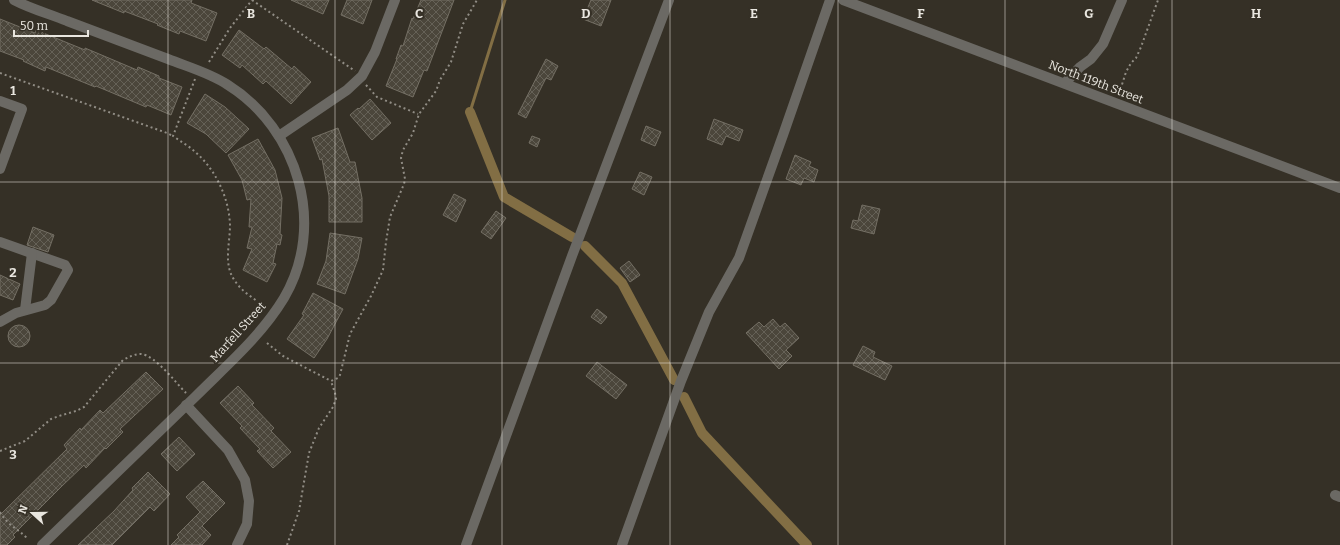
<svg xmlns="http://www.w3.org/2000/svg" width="1340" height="545" font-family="Bitter,serif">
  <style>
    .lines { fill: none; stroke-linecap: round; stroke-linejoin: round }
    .stream { stroke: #826e44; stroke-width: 3 }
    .canal { stroke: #826e44; stroke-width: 10 }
    .building { fill: url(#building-cross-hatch); stroke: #746f64 }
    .path { stroke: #918d85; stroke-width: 2; stroke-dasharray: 2 3; stroke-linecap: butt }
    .minor { stroke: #6b6964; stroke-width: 10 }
    .grid { fill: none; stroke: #e9e6df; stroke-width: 1; stroke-opacity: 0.55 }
    .labels { text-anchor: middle; stroke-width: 4; stroke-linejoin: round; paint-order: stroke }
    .street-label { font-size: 12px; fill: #e9e6df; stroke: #353026 }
    .grid-label { font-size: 13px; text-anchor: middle; font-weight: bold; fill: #e9e6df; stroke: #353026; stroke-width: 4; stroke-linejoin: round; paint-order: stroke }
  </style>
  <defs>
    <pattern id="building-cross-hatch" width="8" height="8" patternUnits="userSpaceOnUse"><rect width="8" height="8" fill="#4b463b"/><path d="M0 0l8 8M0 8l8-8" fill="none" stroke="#656157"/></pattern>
  </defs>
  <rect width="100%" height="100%" fill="#353026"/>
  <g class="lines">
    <polyline class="stream" points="470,112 505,0"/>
    <g class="canal">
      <polyline points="470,112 504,197 572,237"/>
      <polyline points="585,246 622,283 674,380"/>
      <polyline points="684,397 702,433 807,545"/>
    </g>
  </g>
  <g class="building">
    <polygon points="92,0 192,0 191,3 217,13 206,41 180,31 179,34 157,25 158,24 124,11 124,13"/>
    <polygon points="291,0 329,0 323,14"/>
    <polygon points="347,0 372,0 363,24 341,15"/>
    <polygon points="421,0 454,0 427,71 424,70 413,97 386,86 397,59 396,59 401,45 403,46 412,18 413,19"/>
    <polygon points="591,0 611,0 601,26 583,19"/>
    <polygon points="0,19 35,33 36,30 85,50 85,48 137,70 138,67 159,76 159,78 182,87 171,115 147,105 146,107 96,86 95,87 46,67 45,71 23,61 24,60 0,51"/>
    <polygon points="239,30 264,49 266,47 292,69 294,66 311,82 291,104 266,81 263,84 242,65 240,68 222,55"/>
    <polygon points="546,59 558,66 551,80 546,78 526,118 518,114"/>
    <polygon points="205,94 225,107 249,129 226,153 206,134 187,123"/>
    <polygon points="370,99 391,123 372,140 350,115 358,108 359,109"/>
    <polygon points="714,119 743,130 739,141 726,136 722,145 707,139"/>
    <polygon points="646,126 661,132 655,146 641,140"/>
    <polygon points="338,128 350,162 355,162 362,198 362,222 329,222 329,196 322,159 320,160 312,138"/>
    <polygon points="532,136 540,139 537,147 529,143"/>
    <polygon points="258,139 275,170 282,198 280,234 282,235 280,245 277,244 273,263 276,264 267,282 243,270 252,249 247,248 252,227 249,227 251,199 247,200 242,180 228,155"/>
    <polygon points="795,155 811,162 809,166 818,170 814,182 804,178 801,185 786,179"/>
    <polygon points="640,172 652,177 644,195 632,189"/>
    <polygon points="454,194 466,200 456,222 443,215"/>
    <polygon points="862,205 880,209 874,234 851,228 853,220 858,221"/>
    <polygon points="496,211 506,218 491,239 481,232"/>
    <polygon points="33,227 54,235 48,252 27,245"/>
    <polygon points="330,233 362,238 358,259 345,294 317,284 326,261"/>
    <polygon points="629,261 640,275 630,282 620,268"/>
    <polygon points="0,275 20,284 13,300 0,295"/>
    <polygon points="313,293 343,309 327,339 314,358 287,339 304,315 302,314"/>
    <polygon points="597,309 607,317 601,324 591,317"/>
    <polygon points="773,319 780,327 785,323 799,338 786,350 792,356 779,369 746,333 759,322 764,327"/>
    <circle cx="19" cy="336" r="11"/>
    <polygon points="863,346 875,352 873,357 892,366 885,380 853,365"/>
    <polygon points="597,362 627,385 616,399 586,376"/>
    <polygon points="146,372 163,389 120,429 123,432 106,449 105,448 86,468 84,465 62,486 13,535 15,537 7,545 0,545 0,515 67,449 64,445 80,428 81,430 100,410 103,413"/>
    <polygon points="238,386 254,403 252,405 274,428 271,431 291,452 273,468 257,451 260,449 240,428 242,426 220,403"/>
    <polygon points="179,437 195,454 177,471 161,454"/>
    <polygon points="148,472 170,494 154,511 150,507 112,545 78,545 114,511 133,490 132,488"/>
    <polygon points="203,481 225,503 202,526 211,535 202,545 171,545 179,537 177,535 200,512 186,497"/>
  </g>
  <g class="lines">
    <g class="path">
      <polyline points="252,0 355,71"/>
      <polyline points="209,62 230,28 252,0"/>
      <polyline points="0,73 167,133 173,136"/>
      <path d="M195,79L173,136C180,141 187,145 193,150C215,168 229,197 230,225C230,244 223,265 235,281C242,292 255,299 265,307"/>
      <polyline points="366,85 377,97 418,114"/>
      <polyline points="1119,94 1126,72 1131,63 1136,58 1141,47 1158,0"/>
      <polyline points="267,343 283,356 331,381 338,378 340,375 350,334 371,296 383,270 386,242 390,217 404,184 405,179 401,158 403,150 413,133 419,114 436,91 440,80 451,62 463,24 477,0"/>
      <path d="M0,451L25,441L51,419L59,416L76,411L84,407L123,360C129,357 134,354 141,354C155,355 176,383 186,393"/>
      <path d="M0,512C8,526 17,528 28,539"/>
      <polyline points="287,545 299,511 309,453 319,428 333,407 336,399 335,393 331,381"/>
    </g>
    <g class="minor">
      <path d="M14,0C31,9 50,14 67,21C101,34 134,46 168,59C188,67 210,73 228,85C298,129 327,225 284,298C261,336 227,365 196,396C145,446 93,495 42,545"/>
      <polyline points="843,0 1340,188"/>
      <polyline points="1065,83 1080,67 1091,59 1103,44 1122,0"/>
      <polyline points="0,101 22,109 0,169"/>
      <polyline points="279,136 347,90 362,76 375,52 395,0"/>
      <polyline points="0,242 65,265 68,270 51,300 45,305 16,313 0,322"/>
      <polyline points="25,310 32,253"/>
      <polyline points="186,405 228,450 245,480 249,501 247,524 237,545"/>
      <polyline points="1335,495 1340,497"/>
      <polyline points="466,545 572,256 669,0"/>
      <polyline points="622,545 681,381 709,312 739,258 783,135 830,0"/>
    </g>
  </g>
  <path class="grid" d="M168,0V545M335,0V545M502,0V545M670,0V545M838,0V545M1005,0V545M1172,0V545M0,182H1340M0,363H1340"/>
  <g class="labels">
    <g class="street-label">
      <text transform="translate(1096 82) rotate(21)" y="4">North 119th Street</text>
      <text transform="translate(238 332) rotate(-48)" y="4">Marfell Street</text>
    </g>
  </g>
  <g class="grid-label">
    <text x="251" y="18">B</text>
    <text x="419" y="18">C</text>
    <text x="586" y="18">D</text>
    <text x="754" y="18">E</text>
    <text x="921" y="18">F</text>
    <text x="1089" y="18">G</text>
    <text x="1256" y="18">H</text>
    <text x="13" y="95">1</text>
    <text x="13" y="277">2</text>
    <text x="13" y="459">3</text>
  </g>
  <g transform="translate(32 513) rotate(291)" stroke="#353026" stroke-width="3" paint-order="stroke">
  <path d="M0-3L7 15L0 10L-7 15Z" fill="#e9e6df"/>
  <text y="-6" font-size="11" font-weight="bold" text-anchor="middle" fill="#e9e6df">N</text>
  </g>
  <path d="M14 30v6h74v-6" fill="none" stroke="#e9e6df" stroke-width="2"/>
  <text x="20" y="30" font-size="12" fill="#e9e6df" stroke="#353026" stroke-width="3" paint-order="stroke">50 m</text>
</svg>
